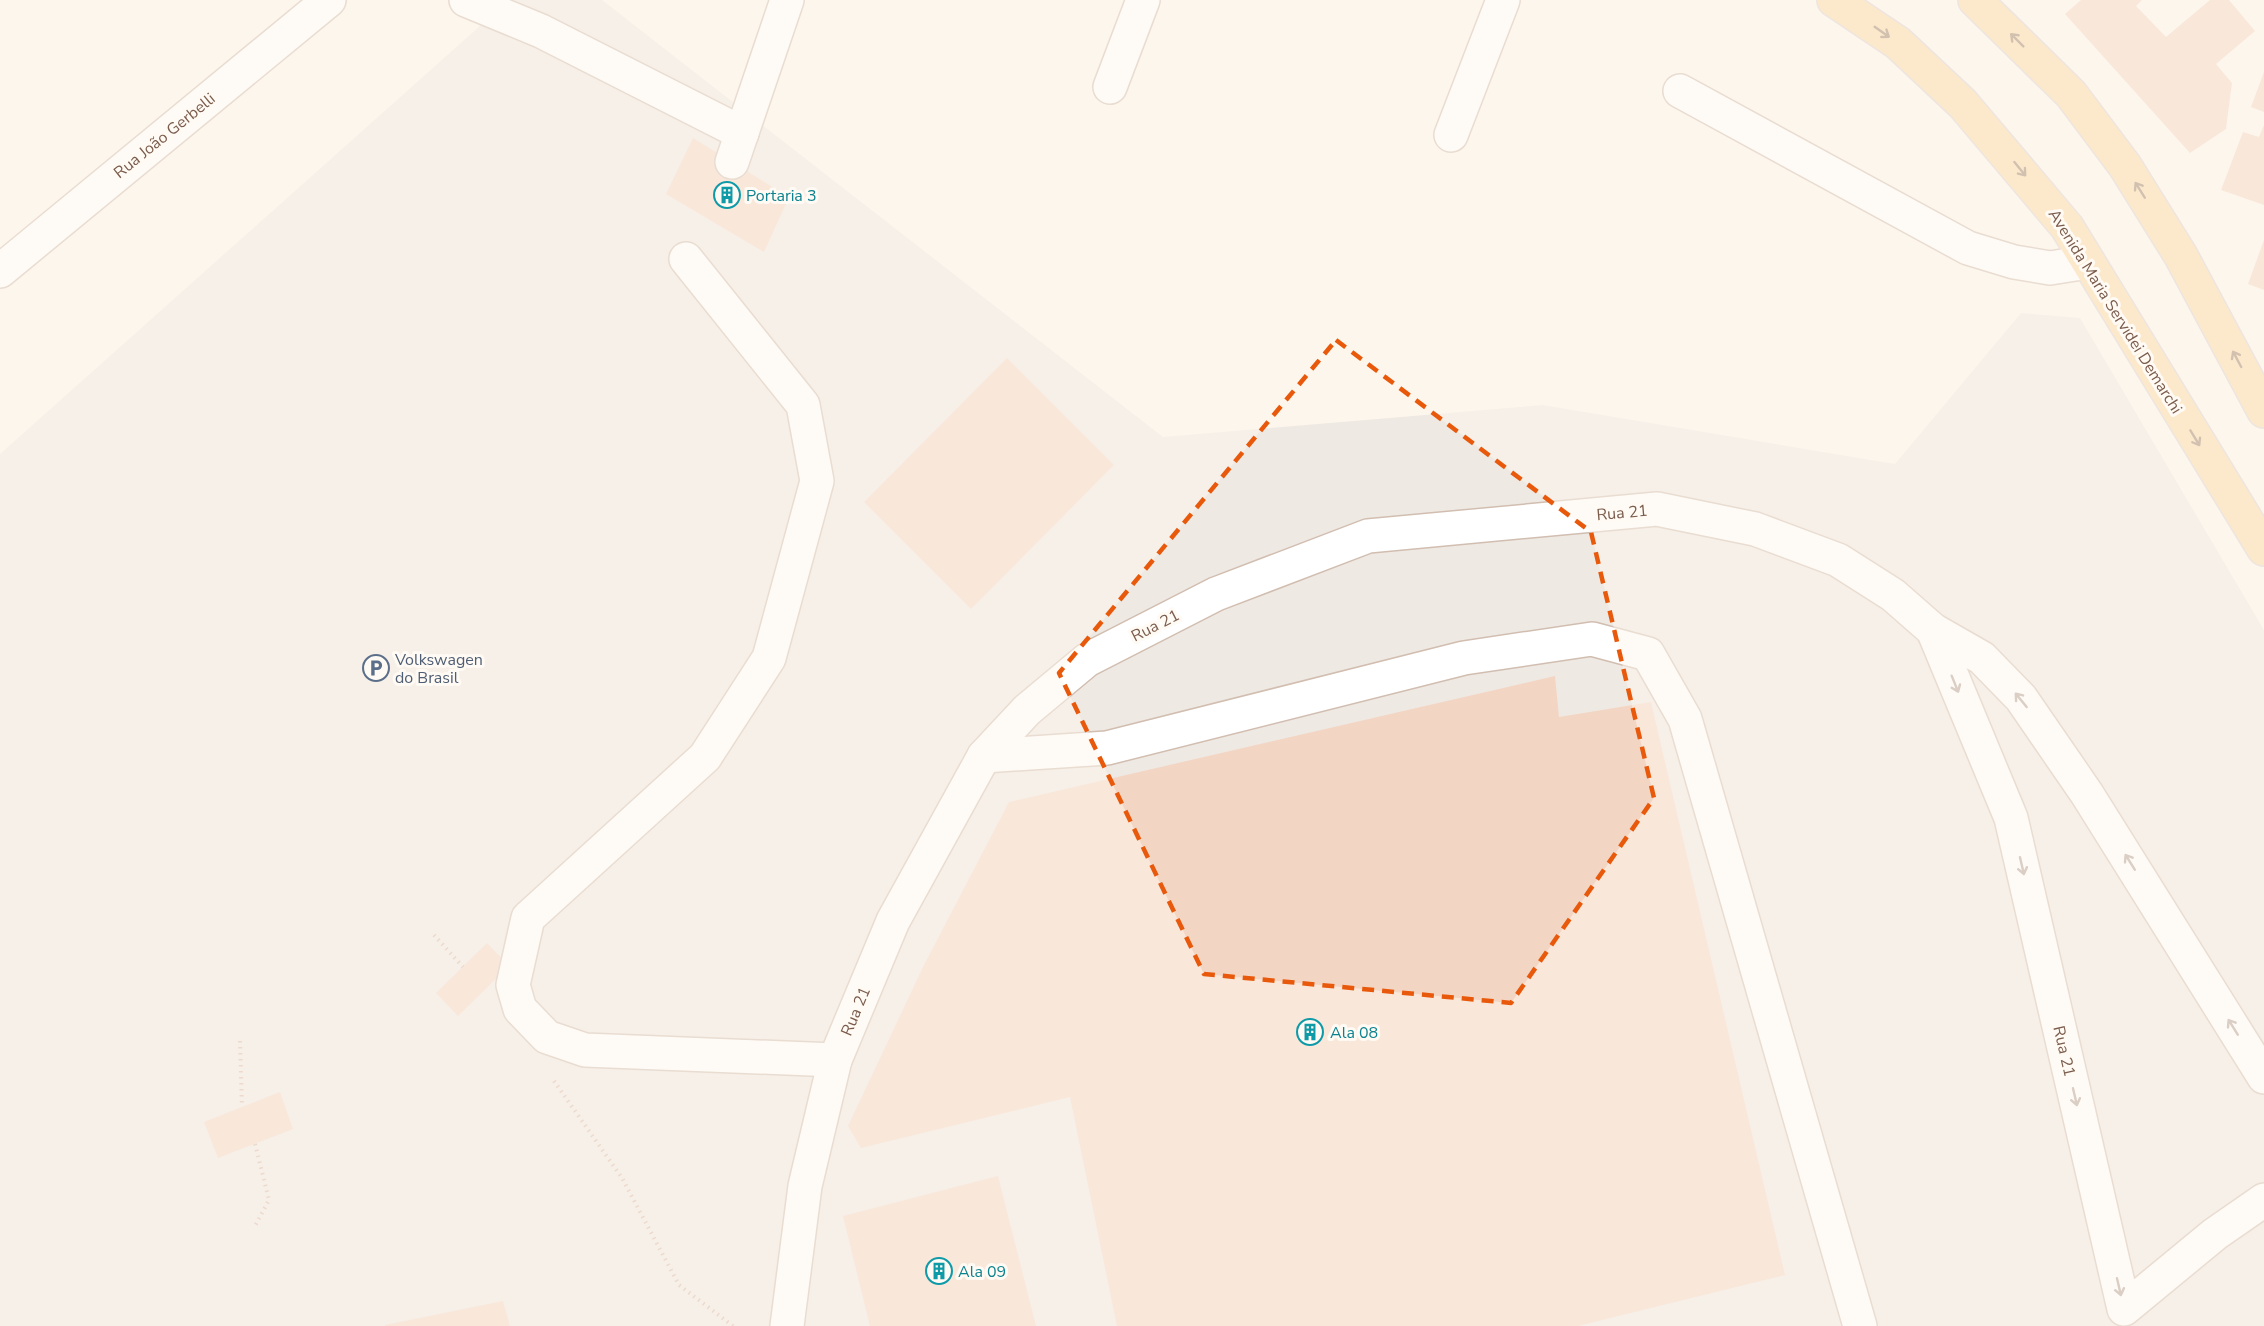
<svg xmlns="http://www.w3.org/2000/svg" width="2264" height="1326" font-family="'Nunito Sans',sans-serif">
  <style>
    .industrial { fill: #efe9e4 }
    .building { fill: #f3d5c3 }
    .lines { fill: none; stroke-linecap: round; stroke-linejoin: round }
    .minor-casing { stroke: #d1beb0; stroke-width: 36 }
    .major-casing { stroke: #dad1cd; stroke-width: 36 }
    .path { stroke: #d9b8a5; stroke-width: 4; stroke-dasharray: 1.5 4.5; stroke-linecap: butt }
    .minor { stroke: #fff; stroke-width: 33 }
    .major { stroke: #fbd9a5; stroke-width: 33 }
    .oneway { stroke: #a18267 }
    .oneway2 { stroke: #af9d94 }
    .marked { fill: none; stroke: #e8590c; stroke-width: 4.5; stroke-dasharray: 12 8; stroke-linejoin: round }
    .labels { text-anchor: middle; stroke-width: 6; stroke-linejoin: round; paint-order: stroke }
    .street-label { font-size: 16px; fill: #7a5c4d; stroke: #fffaf3 }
    .culture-label { font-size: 16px; fill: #0d838f; stroke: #fffaf3; text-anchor: start }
    .service-label { font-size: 16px; fill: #4e5e75; stroke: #fffaf3; text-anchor: start }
  </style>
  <rect width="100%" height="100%" fill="#fdf6ec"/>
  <polygon class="industrial" points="509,0 602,0 1163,437 1543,405 1895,464 2021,313 2080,318 2264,630 2264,1326 0,1326 0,454"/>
  <g class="building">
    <polygon points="2081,0 2142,0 2136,6 2166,37 2210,0 2229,0 2255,31 2216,64 2232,83 2226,129 2190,153 2065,14"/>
    <polygon points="2264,72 2264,112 2251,107"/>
    <polygon points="2264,125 2264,205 2221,190 2243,132 2259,137"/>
    <polygon points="693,138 789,197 764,252 666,194"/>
    <polygon points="2264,240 2264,290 2248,284"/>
    <polygon points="1007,358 1114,465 971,609 864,502"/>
    <polygon points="1555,676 1559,717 1651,702 1785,1275 1578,1326 1117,1326 1070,1097 861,1148 848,1126 923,967 1009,802"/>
    <polygon points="487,943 509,966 458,1016 436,993"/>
    <polygon points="280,1092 293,1129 218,1158 204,1122"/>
    <polygon points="998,1176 1036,1326 870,1326 843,1216"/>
    <polygon points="503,1301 510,1326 385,1326 385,1325"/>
  </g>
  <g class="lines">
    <defs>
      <g id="minor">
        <polyline points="466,0 541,31 742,133"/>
        <polyline points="1110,87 1143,0"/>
        <polyline points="1680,91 1968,248 2014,262 2050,268 2088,262"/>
        <polyline points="1451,135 1503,0"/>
        <polyline points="732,162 787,0"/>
        <polyline points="686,259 803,405 817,481 769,658 705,757 528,918 513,985 520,1009 547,1037 585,1050 835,1060"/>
        <polyline points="0,271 329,0"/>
        <polyline points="1933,630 2011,818 2124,1309 2215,1234 2264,1200"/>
        <polyline points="984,756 1107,748 1464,658 1592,639 1648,654 1685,719 1860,1326"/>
        <polyline points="787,1326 805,1186 835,1060 893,921 984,756 1027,710 1087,660 1216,594 1368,536 1657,509 1755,529 1838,560 1893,595 1933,630 1982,658 2021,698 2087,794 2264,1077"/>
      </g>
      <g id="major">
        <polyline points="1834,0 1898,43 1963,104 2067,227 2264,549"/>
        <polyline points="1975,0 2071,94 2125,166 2181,256 2264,411"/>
      </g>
    </defs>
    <use href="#minor" class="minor-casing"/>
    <use href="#major" class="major-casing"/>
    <g class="path">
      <polyline points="434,935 463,967"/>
      <polyline points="240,1041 242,1107"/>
      <polyline points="554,1081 622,1178 679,1285 733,1326"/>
      <polyline points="255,1144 269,1200 255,1226"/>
    </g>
    <use href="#minor" class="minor"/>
    <use href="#major" class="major"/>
  </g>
  <defs><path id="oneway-shaft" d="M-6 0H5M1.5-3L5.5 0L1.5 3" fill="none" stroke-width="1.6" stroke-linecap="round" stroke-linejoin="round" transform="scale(1.5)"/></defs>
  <g class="oneway">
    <use href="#oneway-shaft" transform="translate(1882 32) rotate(35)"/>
    <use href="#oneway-shaft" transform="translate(2017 40) rotate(-135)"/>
    <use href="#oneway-shaft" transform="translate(2020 169) rotate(51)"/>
    <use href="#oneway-shaft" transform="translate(2140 190) rotate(-122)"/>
    <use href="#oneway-shaft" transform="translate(2237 359) rotate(-118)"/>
    <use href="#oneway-shaft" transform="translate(2195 438) rotate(59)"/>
  </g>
  <g class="oneway2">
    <use href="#oneway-shaft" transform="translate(1955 684) rotate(68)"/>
    <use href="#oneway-shaft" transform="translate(2021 700) rotate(-129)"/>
    <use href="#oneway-shaft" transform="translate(2130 862) rotate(-122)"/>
    <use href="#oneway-shaft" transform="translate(2022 866) rotate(77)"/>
    <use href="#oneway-shaft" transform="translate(2233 1027) rotate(-122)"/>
    <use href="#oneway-shaft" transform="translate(2075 1097) rotate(77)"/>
    <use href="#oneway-shaft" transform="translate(2119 1287) rotate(77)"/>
  </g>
  <path d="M0 0H2264V1326H0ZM1336,340L1591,532L1654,798L1511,1003L1204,974L1059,673Z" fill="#fdf6ec" fill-opacity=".55" fill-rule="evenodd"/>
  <path class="marked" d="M1336,340L1591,532L1654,798L1511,1003L1204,974L1059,673Z"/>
  <defs>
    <symbol id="building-ring" viewBox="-11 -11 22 22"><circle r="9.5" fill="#fffaf3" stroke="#0f9aa8" stroke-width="1.5"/><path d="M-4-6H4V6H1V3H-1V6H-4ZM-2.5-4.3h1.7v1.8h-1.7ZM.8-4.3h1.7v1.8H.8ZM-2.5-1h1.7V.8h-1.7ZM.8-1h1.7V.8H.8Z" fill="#0f9aa8"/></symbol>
    <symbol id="parking-ring" viewBox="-11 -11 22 22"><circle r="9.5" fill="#fffaf3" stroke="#5c6f8a" stroke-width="1.5"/><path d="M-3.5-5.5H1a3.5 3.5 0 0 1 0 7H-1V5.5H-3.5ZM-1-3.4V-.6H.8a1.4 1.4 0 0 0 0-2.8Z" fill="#5c6f8a"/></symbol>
  </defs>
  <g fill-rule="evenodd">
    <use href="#building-ring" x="712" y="180" width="30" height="30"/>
    <use href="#parking-ring" x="361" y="653" width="30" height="30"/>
    <use href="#building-ring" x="1295" y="1017" width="30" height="30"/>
    <use href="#building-ring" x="924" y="1256" width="30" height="30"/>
  </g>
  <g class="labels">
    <g class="street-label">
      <text transform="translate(164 135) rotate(-39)" y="6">Rua João Gerbelli</text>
      <text transform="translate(2116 311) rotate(58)" y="6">Avenida Maria Servidei Demarchi</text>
      <text transform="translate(1622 512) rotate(-5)" y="6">Rua 21</text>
      <text transform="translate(1155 625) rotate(-27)" y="6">Rua 21</text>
      <text transform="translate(855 1011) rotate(-67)" y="6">Rua 21</text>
      <text transform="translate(2065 1051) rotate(77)" y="6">Rua 21</text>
    </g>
    <g class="culture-label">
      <text x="746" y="201">Portaria 3</text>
      <text x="1330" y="1038">Ala 08</text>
      <text x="958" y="1277">Ala 09</text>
    </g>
    <g class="service-label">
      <text x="395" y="665">Volkswagen<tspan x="395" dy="18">do Brasil</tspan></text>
    </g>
  </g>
</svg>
